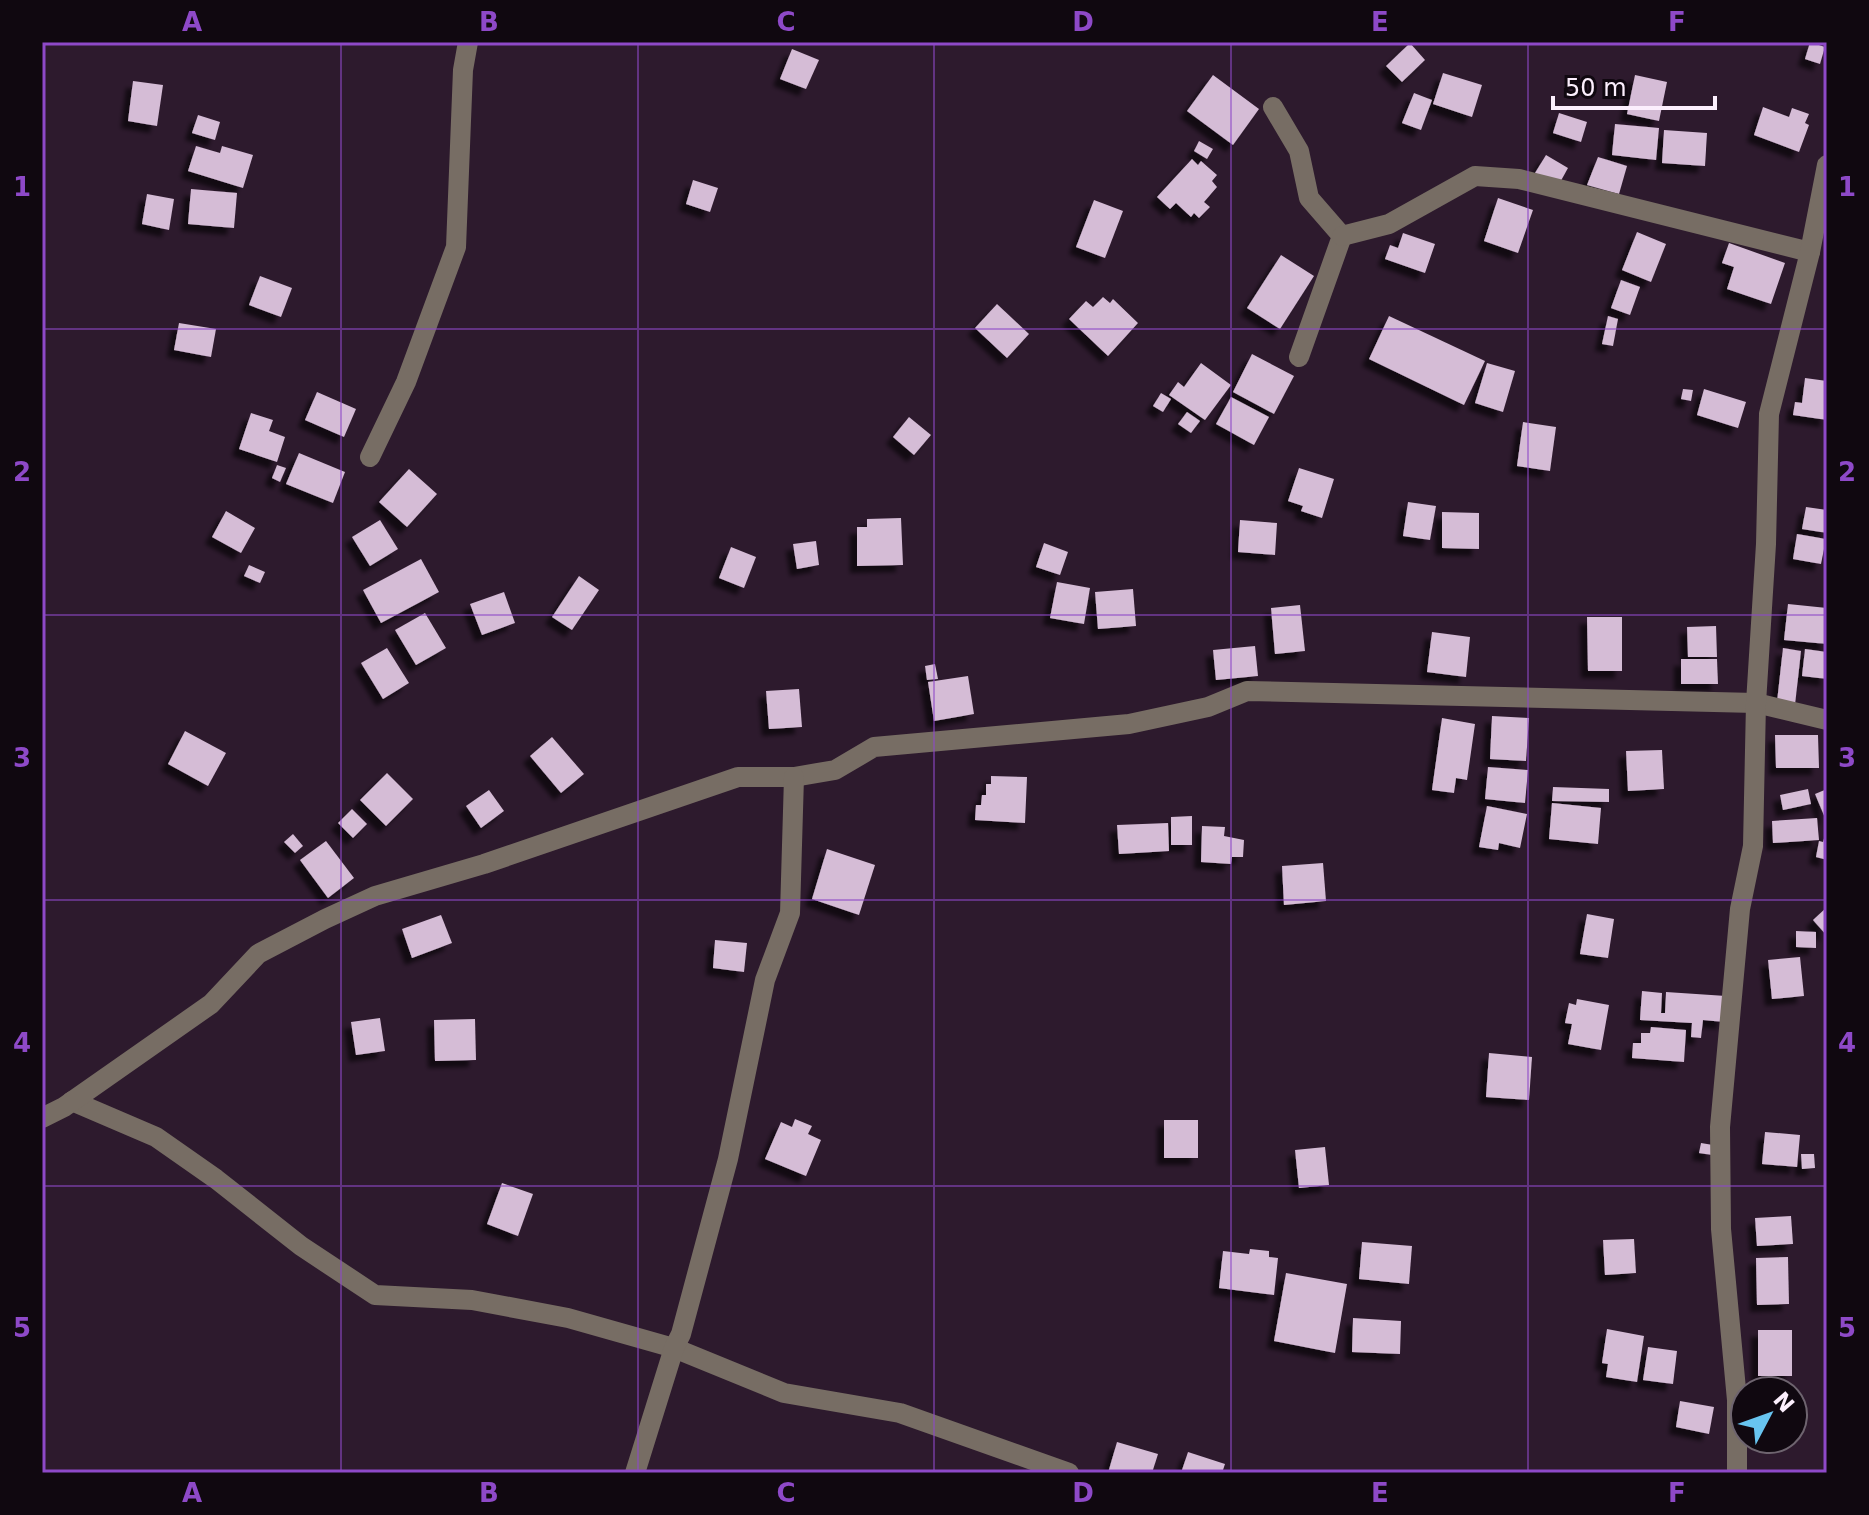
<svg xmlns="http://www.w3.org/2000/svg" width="1869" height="1515" font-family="'DejaVu Sans',sans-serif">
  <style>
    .building { fill: #d5bcd6; filter: url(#shadow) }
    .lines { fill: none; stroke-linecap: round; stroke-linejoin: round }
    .minor { stroke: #776d64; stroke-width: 20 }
    .grid { fill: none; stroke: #8e49c8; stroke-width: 2; stroke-opacity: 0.55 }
    .neatline { fill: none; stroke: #8e49c8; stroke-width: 3 }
    .grid-label { font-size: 26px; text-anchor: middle; font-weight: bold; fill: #8e49c8 }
  </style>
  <defs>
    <filter id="shadow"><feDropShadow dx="-7" dy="7" stdDeviation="2" flood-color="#0009"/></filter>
  </defs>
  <rect width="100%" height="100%" fill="#2d1a2d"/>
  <g class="building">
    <polygon points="1810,42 1825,47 1820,64 1805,59"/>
    <polygon points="1410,43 1425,60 1402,82 1386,66"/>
    <polygon points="792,49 819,60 806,89 780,79"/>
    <polygon points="1443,73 1482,85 1472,117 1433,104"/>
    <polygon points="1213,75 1259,109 1233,145 1187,111"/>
    <polygon points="1635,75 1667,82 1659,121 1627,114"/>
    <polygon points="133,81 163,85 157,126 128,121"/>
    <polygon points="1414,93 1432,100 1421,130 1402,123"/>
    <polygon points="1763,107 1789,117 1792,108 1809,114 1805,123 1809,125 1799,152 1754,135"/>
    <polygon points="1559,113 1587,122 1581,142 1553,133"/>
    <polygon points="198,115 220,122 215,140 192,133"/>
    <polygon points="1615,124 1659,128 1656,160 1612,155"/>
    <polygon points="1664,130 1707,133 1705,166 1662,163"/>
    <polygon points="1199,141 1213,149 1207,159 1194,151"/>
    <polygon points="196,146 220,153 222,146 253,155 243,188 188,171"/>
    <polygon points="1546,155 1568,168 1558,186 1535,173"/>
    <polygon points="1598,157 1627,166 1619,194 1587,185"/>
    <polygon points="1192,159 1198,165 1201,161 1217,175 1212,181 1217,187 1204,202 1210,207 1199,218 1194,213 1191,217 1176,203 1170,209 1157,197"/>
    <polygon points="693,180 718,188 710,212 686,204"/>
    <polygon points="191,189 237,193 234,228 188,224"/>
    <polygon points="147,194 174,199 169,230 142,224"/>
    <polygon points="1498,198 1533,210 1518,253 1484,241"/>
    <polygon points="1094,200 1123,211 1105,258 1076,247"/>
    <polygon points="1637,232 1666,244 1651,282 1622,270"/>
    <polygon points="1403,233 1435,244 1425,273 1385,259 1390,245 1398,248"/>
    <polygon points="1729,243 1785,263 1771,304 1727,289 1734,267 1722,263"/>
    <polygon points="1281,255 1314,276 1280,329 1247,308"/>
    <polygon points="260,276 292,288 281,317 249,305"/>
    <polygon points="1621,280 1640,287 1630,315 1611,308"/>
    <polygon points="1103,297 1110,303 1113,299 1138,323 1108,356 1069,319 1086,301 1093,307"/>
    <polygon points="997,304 1029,334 1007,358 975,328"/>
    <polygon points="1389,316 1485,361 1464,405 1369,359"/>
    <polygon points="1608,316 1618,319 1613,346 1602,344"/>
    <polygon points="179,323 216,329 211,357 174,350"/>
    <polygon points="1252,354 1294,376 1274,414 1233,392"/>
    <polygon points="1201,363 1231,385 1205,420 1169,395 1178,382 1184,387"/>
    <polygon points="1487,363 1515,371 1503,412 1475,403"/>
    <polygon points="1805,378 1827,381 1827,420 1793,415 1795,402 1802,403"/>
    <polygon points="1683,389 1693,390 1691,401 1681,399"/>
    <polygon points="1704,389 1746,402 1738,428 1697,415"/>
    <polygon points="317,392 356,409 344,437 305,420"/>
    <polygon points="1161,393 1171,399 1163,412 1153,406"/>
    <polygon points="1231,397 1269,417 1254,445 1216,424"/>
    <polygon points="1187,412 1200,421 1191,433 1178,424"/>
    <polygon points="251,413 273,420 269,431 285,437 277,462 239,449"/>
    <polygon points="909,417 931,435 914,455 893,437"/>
    <polygon points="1523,422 1556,427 1550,471 1517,466"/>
    <polygon points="299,453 345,472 333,503 286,484"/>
    <polygon points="277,465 286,468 280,482 272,478"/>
    <polygon points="1299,468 1334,479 1322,518 1301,511 1303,506 1288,501"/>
    <polygon points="409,469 437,494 407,527 379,502"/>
    <polygon points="1408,502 1436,506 1430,540 1403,536"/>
    <polygon points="1806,507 1827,510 1827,533 1802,529"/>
    <polygon points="226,511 255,528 241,553 212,537"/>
    <polygon points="1442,512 1479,513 1479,549 1442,548"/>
    <polygon points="901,518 903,565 857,566 857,527 867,527 867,519"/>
    <polygon points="380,520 398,549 370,566 352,537"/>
    <polygon points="1240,520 1277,523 1275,555 1238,552"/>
    <polygon points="1797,534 1826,539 1821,564 1793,559"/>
    <polygon points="816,541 819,565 797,569 793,544"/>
    <polygon points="1044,543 1068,552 1060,575 1036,567"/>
    <polygon points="731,547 756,557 744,588 719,578"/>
    <polygon points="421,559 439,592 381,623 363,590"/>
    <polygon points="249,565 265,572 260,583 244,576"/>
    <polygon points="579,576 599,590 572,630 552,617"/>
    <polygon points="1057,582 1090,588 1084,624 1050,618"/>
    <polygon points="1133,589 1136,626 1098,629 1095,592"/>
    <polygon points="504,592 515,623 482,635 470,604"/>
    <polygon points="1788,604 1827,608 1827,644 1784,640"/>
    <polygon points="1300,605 1305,651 1275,654 1271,608"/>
    <polygon points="425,613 446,648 416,665 395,630"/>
    <polygon points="1587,617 1622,617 1622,671 1588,671"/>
    <polygon points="1716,626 1717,657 1688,657 1687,627"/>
    <polygon points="1432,632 1470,637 1466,677 1427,672"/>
    <polygon points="1255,646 1258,676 1216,680 1213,650"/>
    <polygon points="387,648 409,683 383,699 361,663"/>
    <polygon points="1783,648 1801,651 1795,705 1777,702"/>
    <polygon points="1805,649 1827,652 1827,679 1802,676"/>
    <polygon points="1681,659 1717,659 1718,684 1681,684"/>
    <polygon points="935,664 938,679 927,680 925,666"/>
    <polygon points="968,676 974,714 934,721 928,682"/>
    <polygon points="799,689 802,727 769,729 766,691"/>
    <polygon points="1492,716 1529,718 1526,761 1490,759"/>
    <polygon points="1442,718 1475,724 1467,780 1456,778 1454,793 1432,790"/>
    <polygon points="185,731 226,753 208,786 168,764"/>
    <polygon points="1775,735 1818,735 1819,768 1776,768"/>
    <polygon points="552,737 584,774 561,793 530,756"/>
    <polygon points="1662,750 1664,789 1628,791 1626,751"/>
    <polygon points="1488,767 1528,770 1525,803 1485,799"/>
    <polygon points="387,773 413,799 386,826 360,800"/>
    <polygon points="991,776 1027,777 1025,823 975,820 976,805 981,805 982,795 986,795 986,784 991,784"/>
    <polygon points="1553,787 1609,789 1609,802 1552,801"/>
    <polygon points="1808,789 1811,804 1783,810 1780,795"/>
    <polygon points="1827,789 1827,817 1825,818 1815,794"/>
    <polygon points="489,790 504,811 481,828 466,806"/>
    <polygon points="1552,803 1601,808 1598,844 1549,839"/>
    <polygon points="1487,806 1527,814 1520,848 1499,843 1498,850 1479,847"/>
    <polygon points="352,809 367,824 353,838 338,823"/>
    <polygon points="1192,816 1192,845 1171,845 1171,817"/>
    <polygon points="1817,818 1819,840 1773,843 1772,821"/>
    <polygon points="1168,823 1169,851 1119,854 1117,825"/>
    <polygon points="1202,826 1225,827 1224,836 1244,840 1243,857 1232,857 1231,864 1201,862"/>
    <polygon points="1826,831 1827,831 1827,860 1816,857 1819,841 1823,842"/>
    <polygon points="293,834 303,846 295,853 284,842"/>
    <polygon points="326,841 354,878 328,898 300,860"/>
    <polygon points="827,849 875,865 859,915 812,899"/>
    <polygon points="1323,863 1326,901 1284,905 1282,866"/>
    <polygon points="1827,907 1827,936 1813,920"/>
    <polygon points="1587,914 1614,919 1608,958 1580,954"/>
    <polygon points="441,915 452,943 412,958 402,929"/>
    <polygon points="1796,931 1816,932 1816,948 1796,947"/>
    <polygon points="715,940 747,943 744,972 713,968"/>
    <polygon points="1800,957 1804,996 1772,999 1768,960"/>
    <polygon points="1642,991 1662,993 1661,1013 1665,1013 1666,992 1726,996 1724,1022 1703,1020 1701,1038 1691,1037 1692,1023 1640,1020"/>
    <polygon points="1577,999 1609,1005 1601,1050 1568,1044 1572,1024 1565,1023 1569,1003 1576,1005"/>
    <polygon points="380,1018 385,1051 356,1055 351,1022"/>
    <polygon points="475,1019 476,1060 435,1061 434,1020"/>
    <polygon points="1651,1027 1686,1030 1684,1062 1632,1058 1633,1043 1641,1043 1641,1033 1650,1033"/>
    <polygon points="1489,1053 1532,1057 1529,1100 1486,1097"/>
    <polygon points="795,1119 812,1126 808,1134 821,1140 806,1176 765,1159 781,1122 792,1127"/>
    <rect x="1164" y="1120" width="34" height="38"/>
    <polygon points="1765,1132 1800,1135 1797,1167 1762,1164"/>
    <polygon points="1701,1143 1713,1145 1712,1155 1699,1153"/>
    <polygon points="1325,1147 1329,1185 1299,1188 1295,1150"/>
    <polygon points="1801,1154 1814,1154 1815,1168 1802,1169"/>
    <polygon points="502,1183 533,1194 518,1236 487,1224"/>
    <polygon points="1791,1216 1793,1244 1757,1246 1755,1218"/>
    <polygon points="1634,1239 1636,1273 1605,1275 1603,1240"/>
    <polygon points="1362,1242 1412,1246 1409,1284 1359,1279"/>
    <polygon points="1250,1249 1269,1251 1269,1257 1278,1258 1274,1295 1219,1288 1223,1251 1249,1254"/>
    <polygon points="1788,1257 1789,1304 1757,1305 1756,1258"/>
    <polygon points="1286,1273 1347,1284 1335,1353 1274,1341"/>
    <polygon points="1353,1318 1401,1321 1400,1354 1352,1352"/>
    <polygon points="1607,1329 1644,1336 1637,1382 1606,1377 1608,1364 1602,1363"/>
    <rect x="1758" y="1330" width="34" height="46"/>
    <polygon points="1648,1347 1677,1351 1673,1384 1643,1380"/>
    <polygon points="1680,1401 1714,1407 1709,1434 1676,1427"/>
    <polygon points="1117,1442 1158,1454 1152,1473 1108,1473"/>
    <polygon points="1188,1452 1225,1464 1222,1473 1181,1473"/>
  </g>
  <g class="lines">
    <g class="minor">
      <polyline points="1273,107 1299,151 1309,198 1342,236 1299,357"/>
      <polyline points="1342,236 1389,224 1475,176 1519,179 1810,252"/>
      <polyline points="370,457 406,382 456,247 463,70 468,42"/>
      <polyline points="72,1101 156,1137 216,1179 301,1246 375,1295 472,1300 568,1318 674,1348 784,1393 900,1413 1069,1473"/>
      <polyline points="42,1118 64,1107 211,1004 258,954 325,919 375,896 484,864 738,777 794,777 835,770 874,747 1129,724 1208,707 1247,691 1756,703 1827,720"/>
      <polyline points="635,1473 674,1348 681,1334 728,1159 765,980 790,913 794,777"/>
      <polyline points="1737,1473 1737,1400 1721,1229 1720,1127 1740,909 1753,846 1756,703 1766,544 1769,414 1810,252 1827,165"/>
    </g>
  </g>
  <path class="grid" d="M341,42V1473M638,42V1473M934,42V1473M1231,42V1473M1528,42V1473M42,329H1827M42,615H1827M42,900H1827M42,1186H1827"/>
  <rect width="1869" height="1515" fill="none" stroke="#100810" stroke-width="88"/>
  <g transform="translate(1769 1415) rotate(49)"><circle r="38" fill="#100810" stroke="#6e646f" stroke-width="2"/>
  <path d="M0-6L14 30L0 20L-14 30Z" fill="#68c4f0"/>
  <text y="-12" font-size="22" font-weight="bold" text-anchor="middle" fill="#fceffd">N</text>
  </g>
  <path d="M1553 96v12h162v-12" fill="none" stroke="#fceffd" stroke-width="4"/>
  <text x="1565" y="96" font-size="24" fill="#fceffd" stroke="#100810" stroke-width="6" paint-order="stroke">50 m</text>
  <rect x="44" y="44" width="1781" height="1427" class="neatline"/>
  <g class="grid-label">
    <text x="192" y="31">A</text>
    <text x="489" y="31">B</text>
    <text x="786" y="31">C</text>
    <text x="1083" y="31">D</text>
    <text x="1380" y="31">E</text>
    <text x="1677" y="31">F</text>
    <text x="22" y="196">1</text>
    <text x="1847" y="196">1</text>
    <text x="22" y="481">2</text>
    <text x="1847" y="481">2</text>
    <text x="22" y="767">3</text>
    <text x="1847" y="767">3</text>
    <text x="22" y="1052">4</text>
    <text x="1847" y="1052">4</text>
    <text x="22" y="1337">5</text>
    <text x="1847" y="1337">5</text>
    <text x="192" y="1502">A</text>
    <text x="489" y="1502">B</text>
    <text x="786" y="1502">C</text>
    <text x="1083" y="1502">D</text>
    <text x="1380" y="1502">E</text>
    <text x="1677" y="1502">F</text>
  </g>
</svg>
